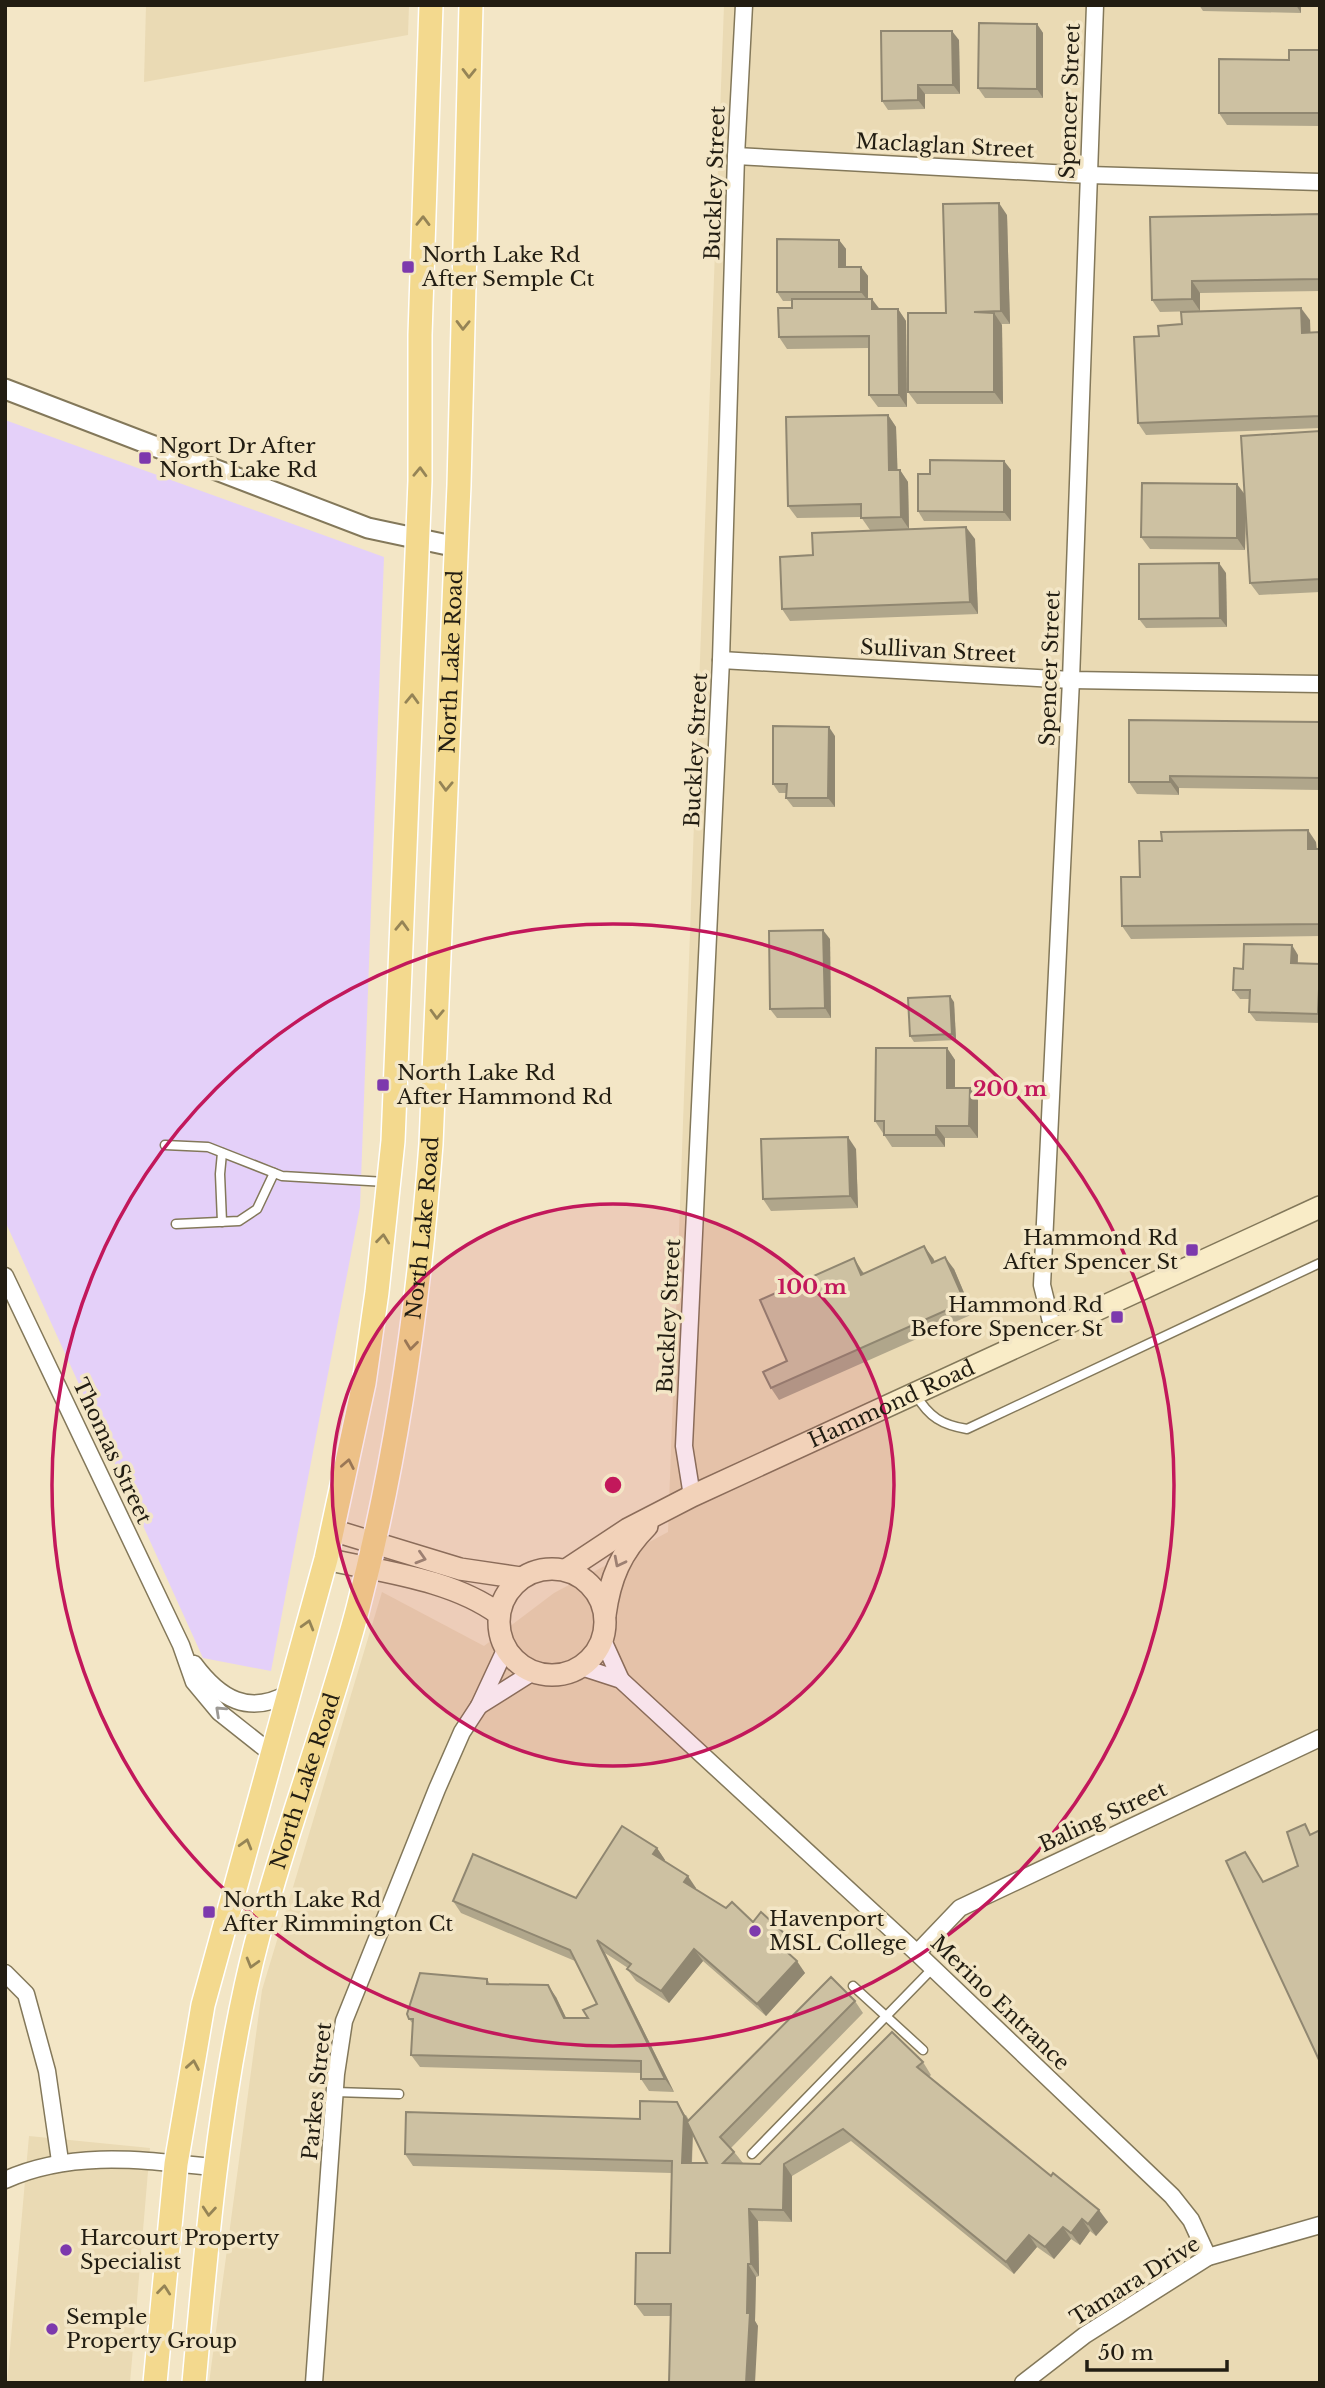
<svg xmlns="http://www.w3.org/2000/svg" width="1325" height="2388" font-family="'Libre Baskerville',serif">
  <style>
    .built { fill: #eadab4 }
    .green { fill: #e4d0f9 }
    .lines { fill: none; stroke-linecap: round; stroke-linejoin: round }
    .service-casing { stroke: #83785a; stroke-width: 11 }
    .minor-casing { stroke: #83785a; stroke-width: 19 }
    .tertiary-casing { stroke: #83785a; stroke-width: 23 }
    .secondary-casing { stroke: #83785a; stroke-width: 24 }
    .primary-casing { stroke: #fff; stroke-width: 26 }
    .service { stroke: #fff; stroke-width: 8 }
    .minor { stroke: #fff; stroke-width: 16 }
    .tertiary { stroke: #fff; stroke-width: 19 }
    .secondary { stroke: #f9ecc7; stroke-width: 21 }
    .primary { stroke: #f3d98e; stroke-width: 23 }
    .wall { fill: #b0a68b; fill-rule: evenodd }
    .shaded-wall { fill: #908771 }
    .building { fill: #cdc1a2; stroke: #908771; stroke-width: 2 }
    .oneway { stroke: #958456 }
    .oneway2 { stroke: #988f76 }
    .oneway3 { stroke: #9c9994 }
    .ring { fill: none; stroke: #c2185b; stroke-width: 3.5 }
    .poi-dot { fill: #7d39ad; stroke: #f3e6c6; stroke-width: 2.5 }
    .labels { text-anchor: middle; stroke-width: 7; stroke-linejoin: round; paint-order: stroke }
    .street-label { font-size: 21px; fill: #221d12; stroke: #f3e6c6 }
    .poi-label { font-size: 21px; fill: #221d12; stroke: #f3e6c6; text-anchor: start }
    .centre { fill: #c2185b; stroke: #f3e6c6; stroke-width: 3.5 }
    .ring-label { font-size: 21px; text-anchor: middle; font-weight: bold; fill: #c2185b; stroke: #f3e6c6; stroke-width: 7; stroke-linejoin: round; paint-order: stroke }
  </style>
  <rect width="100%" height="100%" fill="#f3e6c6"/>
  <g class="built">
    <polygon points="146,5 409,5 408,35 144,82"/>
    <polygon points="724,5 1320,5 1320,2383 209,2383 262,1990 382,1592 484,1646 554,1593 668,1532"/>
    <polygon points="29,2136 150,2148 130,2383 7,2383"/>
  </g>
  <polygon class="green" points="5,420 384,557 360,1207 271,1671 203,1658 5,1221"/>
  <g class="lines">
    <defs>
      <g id="service">
        <polyline points="165,1145 208,1147 282,1176 386,1182"/>
        <polyline points="222,1153 220,1174 222,1222"/>
        <polyline points="176,1224 239,1221 257,1209 274,1173"/>
        <path d="M916,1395C929,1417 942,1425 967,1429L1320,1263"/>
        <polyline points="853,1986 923,2050"/>
        <polyline points="335,2092 399,2094"/>
        <polyline points="752,2154 933,1968"/>
      </g>
      <g id="minor">
        <polyline points="736,156 1089,175 1320,182"/>
        <polyline points="721,660 1071,680 1320,684"/>
        <polyline points="5,1276 181,1645 194,1682 219,1712 272,1754"/>
        <polyline points="1053,1330 1042,1285 1071,680 1095,5"/>
        <polyline points="692,1496 684,1446 721,660 736,156 744,5"/>
        <polyline points="602,1638 621,1680"/>
        <path d="M194,1664C220,1699 249,1716 289,1693"/>
        <polyline points="581,1667 621,1680 917,1953 1172,2196 1191,2220 1208,2257"/>
        <polyline points="479,1706 533,1672"/>
        <polyline points="917,1953 960,1908 1320,1738"/>
        <polyline points="5,1973 26,1994 47,2071 60,2161"/>
        <path d="M5,2180C72,2150 142,2160 213,2167"/>
        <polyline points="314,2383 336,2074 344,2021 437,1789 462,1732 479,1706 506,1648"/>
        <polyline points="1023,2383 1085,2335 1208,2257 1320,2225"/>
      </g>
      <polyline id="tertiary" points="5,389 368,528 457,547"/>
      <g id="secondary">
        <polyline points="332,1530 460,1569 521,1578"/>
        <path d="M326,1559C383,1572 451,1579 499,1614"/>
        <circle cx="552" cy="1622" r="53"/>
        <path id="s1" d="M566,1570L628,1529L692,1496L1320,1207"/>
        <path d="M605,1615C610,1578 621,1552 647,1526"/>
      </g>
      <g id="primary">
        <polyline points="155,2383 176,2164 203,2005 326,1559 364,1383 377,1292 393,1141 420,481 420,335 431,5"/>
        <path id="s2" d="M194,2383C206,2250 217,2117 246,1986C274,1859 325,1734 358,1608C398,1455 419,1301 431,1144L459,485L471,5"/>
      </g>
    </defs>
    <use href="#service" class="service-casing"/>
    <use href="#minor" class="minor-casing"/>
    <use href="#tertiary" class="tertiary-casing"/>
    <use href="#secondary" class="secondary-casing"/>
    <use href="#primary" class="primary-casing"/>
    <use href="#service" class="service"/>
    <use href="#minor" class="minor"/>
    <use href="#tertiary" class="tertiary"/>
    <use href="#secondary" class="secondary"/>
    <use href="#primary" class="primary"/>
  </g>
  <g class="wall">
    <polygon points="1199,5 1301,5 1301,13 1203,11"/>
    <polygon points="1037,24 1043,33 1043,98 985,98 978,88"/>
    <polygon points="959,40 960,94 925,94 925,109 888,110 882,101"/>
    <polygon points="1320,50 1320,126 1227,125 1219,113 1289,60"/>
    <polygon points="1320,214 1320,291 1200,293 1200,311 1160,312 1152,300"/>
    <polygon points="1007,215 1010,324 1001,324 1002,325 1003,404 917,404 908,392 946,313"/>
    <polygon points="839,240 846,249 846,267 861,267 868,276 868,299 880,309 898,309 906,321 907,407 878,407 869,395 869,348 787,349 779,337 792,308 792,301 783,301 777,292"/>
    <polygon points="1310,320 1310,333 1320,332 1320,428 1146,435 1138,423 1159,336"/>
    <polygon points="888,415 896,427 897,470 900,470 908,482 909,529 975,539 978,614 790,621 782,609 813,555 870,530 861,517 797,518 788,506"/>
    <polygon points="1320,431 1320,592 1259,595 1250,583 1246,514 1245,550 1150,549 1141,537 1244,494"/>
    <polygon points="1004,461 1011,470 1011,521 924,521 918,511 930,474"/>
    <polygon points="1226,573 1227,627 1146,628 1139,619"/>
    <polygon points="1320,722 1320,790 1179,788 1179,795 1137,794 1129,782"/>
    <polygon points="835,736 835,807 793,807 786,798 786,793 779,793 773,784"/>
    <polygon points="1316,842 1317,849 1320,849 1320,936 1131,939 1122,926 1140,877"/>
    <polygon points="830,939 831,1018 777,1018 770,1009"/>
    <polygon points="1298,955 1298,963 1320,964 1320,1023 1256,1021 1249,1012 1250,999 1240,999 1233,990 1243,969"/>
    <polygon points="954,1002 956,1040 914,1042 910,1036"/>
    <polygon points="947,1048 955,1060 955,1088 978,1100 978,1138 945,1138 945,1147 892,1147 875,1121"/>
    <polygon points="856,1149 858,1208 771,1211 763,1199"/>
    <polygon points="933,1258 935,1262 954,1269 973,1314 779,1400 771,1388 787,1361 862,1271 864,1273"/>
    <polygon points="657,1848 665,1860 664,1861 696,1888 695,1889 726,1908 753,1922 786,1935 795,1947 788,1953 805,1973 766,2016 703,1961 669,2003 636,1981 627,1969 628,1968 605,1953 674,2092 649,2091 641,2079 641,2073 420,2067 411,2055 413,2024 409,2019 487,1979 490,1984 556,1997 566,2018 588,2018 597,2004 575,1961 461,1913 453,1901 576,1898"/>
    <path d="M855,2001L863,2013L731,2148L743,2163L760,2164L923,2062L931,2075L929,2077L1108,2222L1096,2236L1090,2231L1080,2245L1071,2239L1054,2259L1037,2247L1014,2274L851,2141L792,2176V2222L758,2221L759,2276L756,2277L755,2321L758,2326L671,2316H644L635,2304L670,2253L672,2173L413,2166L405,2154L640,2119L686,2115L689,2120ZM693,2134L707,2163H692Z"/>
  </g>
  <g class="shaded-wall">
    <polygon points="1296,5 1301,5 1301,13"/>
    <polygon points="1037,24 1043,33 1043,98 1037,89"/>
    <polygon points="952,31 959,40 960,94 953,85"/>
    <polygon points="918,85 925,94 925,109 918,100"/>
    <polygon points="999,203 1007,215 1010,324 1001,311"/>
    <polygon points="839,240 846,249 846,276 839,267"/>
    <polygon points="861,267 868,276 868,301 861,292"/>
    <polygon points="1192,281 1200,293 1200,311 1192,299"/>
    <polygon points="872,299 881,311 872,309"/>
    <polygon points="1301,308 1310,320 1311,345 1302,333"/>
    <polygon points="898,309 906,321 907,407 899,395"/>
    <polygon points="994,313 1002,325 1003,404 994,392"/>
    <polygon points="888,415 896,427 898,482 889,470"/>
    <polygon points="1004,461 1011,470 1011,521 1004,512"/>
    <polygon points="900,470 908,482 909,529 901,517"/>
    <polygon points="1237,484 1246,496 1245,550 1237,538"/>
    <polygon points="966,527 975,539 978,614 970,602"/>
    <polygon points="1219,563 1226,573 1227,627 1220,618"/>
    <polygon points="829,727 835,736 835,807 828,798"/>
    <polygon points="1170,776 1179,788 1179,795 1170,782"/>
    <polygon points="1308,830 1316,842 1317,861 1308,849"/>
    <polygon points="823,930 830,939 831,1018 825,1008"/>
    <polygon points="1292,945 1298,955 1297,972 1291,963"/>
    <polygon points="1320,964 1320,1016 1318,1014"/>
    <polygon points="950,996 954,1002 956,1040 952,1034"/>
    <polygon points="947,1048 955,1060 955,1100 947,1088"/>
    <polygon points="970,1088 978,1100 978,1138 969,1126"/>
    <polygon points="936,1126 945,1138 945,1147 936,1135"/>
    <polygon points="848,1137 856,1149 858,1208 850,1196"/>
    <polygon points="924,1246 933,1258 941,1276 932,1263"/>
    <polygon points="945,1257 954,1269 973,1314 965,1302"/>
    <polygon points="854,1258 862,1271 870,1287 861,1275"/>
    <polygon points="657,1848 665,1860 661,1866 653,1854"/>
    <polygon points="688,1876 696,1888 692,1894 684,1882"/>
    <polygon points="597,1940 605,1953 674,2092 665,2079"/>
    <polygon points="694,1949 703,1961 669,2003 661,1991"/>
    <polygon points="797,1961 805,1973 766,2016 757,2004"/>
    <polygon points="548,1985 556,1997 572,2030 564,2018"/>
    <polygon points="677,2102 693,2128 691,2175 682,2163"/>
    <polygon points="784,2164 792,2176 792,2222 783,2210"/>
    <polygon points="749,2209 758,2221 759,2276 751,2264"/>
    <polygon points="1099,2210 1108,2222 1096,2236 1088,2224"/>
    <polygon points="1082,2219 1090,2231 1080,2245 1071,2233"/>
    <polygon points="1063,2227 1071,2239 1054,2259 1045,2247"/>
    <polygon points="1029,2235 1037,2247 1014,2274 1006,2262"/>
    <polygon points="748,2264 756,2277 755,2321 758,2326 755,2383 746,2383"/>
  </g>
  <g class="building">
    <polygon points="979,23 1037,24 1037,89 978,88"/>
    <polygon points="881,31 952,31 953,85 918,85 918,100 882,101"/>
    <polygon points="1289,50 1320,50 1320,113 1219,113 1219,59 1289,60"/>
    <polygon points="999,203 1001,311 974,312 994,313 994,392 908,392 908,313 946,313 943,204"/>
    <polygon points="1320,214 1320,279 1192,281 1192,299 1152,300 1150,217"/>
    <polygon points="777,239 839,240 839,267 861,267 861,292 777,292"/>
    <polygon points="792,299 872,299 872,309 898,309 899,395 869,395 869,336 779,337 778,308 792,308"/>
    <polygon points="1301,308 1302,333 1320,332 1320,416 1138,423 1134,337 1159,336 1158,326 1182,324 1181,312"/>
    <polygon points="888,415 889,470 900,470 901,517 861,518 861,504 788,506 786,417"/>
    <polygon points="1320,431 1320,579 1250,583 1241,436"/>
    <polygon points="930,460 1004,461 1004,512 918,511 918,474 930,474"/>
    <polygon points="1142,483 1237,484 1237,538 1141,537"/>
    <polygon points="966,527 970,602 782,609 780,557 813,555 812,533"/>
    <polygon points="1219,563 1220,618 1139,619 1139,564"/>
    <polygon points="1129,720 1320,722 1320,778 1170,776 1170,782 1129,782"/>
    <polygon points="773,726 829,727 828,798 786,798 787,784 773,784"/>
    <polygon points="1308,830 1308,849 1320,849 1320,924 1122,926 1121,877 1140,877 1139,841 1162,841 1161,832"/>
    <polygon points="823,930 825,1008 770,1009 769,931"/>
    <polygon points="1244,944 1292,945 1291,963 1320,964 1318,1014 1249,1012 1250,990 1233,990 1234,968 1243,969"/>
    <polygon points="950,996 952,1034 910,1036 908,998"/>
    <polygon points="876,1048 947,1048 947,1088 970,1088 969,1126 936,1126 936,1135 884,1135 884,1121 875,1121"/>
    <polygon points="848,1137 850,1196 763,1199 761,1139"/>
    <polygon points="924,1246 932,1263 945,1257 965,1302 771,1388 763,1372 787,1361 760,1300 854,1258 861,1275"/>
    <polygon points="1305,1824 1310,1835 1320,1830 1320,2062 1226,1861 1245,1852 1263,1882 1298,1866 1287,1832"/>
    <polygon points="622,1826 657,1848 653,1854 688,1876 684,1882 726,1908 732,1902 753,1922 761,1912 786,1935 777,1943 797,1961 757,2004 694,1949 661,1991 627,1969 631,1964 597,1940 665,2079 641,2079 641,2061 411,2055 413,2019 409,2019 407,2014 420,1973 487,1979 487,1984 548,1985 564,2018 588,2018 583,2010 597,2004 570,1950 453,1901 473,1854 576,1898"/>
    <polygon points="831,1977 855,2001 720,2137 734,2152 723,2163 760,2164 892,2032 923,2062 917,2067 1051,2176 1053,2173 1099,2210 1088,2224 1082,2219 1071,2233 1063,2227 1045,2247 1029,2235 1006,2262 843,2129 784,2164 783,2210 749,2209 751,2264 748,2264 747,2313 750,2313 746,2383 669,2383 671,2304 635,2304 636,2253 670,2253 672,2161 405,2154 406,2112 640,2119 640,2101 677,2102 684,2116 682,2163 707,2163 687,2122"/>
  </g>
  <defs><path id="oneway-chevron" d="M-2-3.5L2.5 0L-2 3.5" fill="none" stroke-width="1.6" stroke-linecap="round" stroke-linejoin="round" transform="scale(1.75)"/></defs>
  <g class="oneway">
    <use href="#oneway-chevron" transform="translate(469 73) rotate(91)"/>
    <use href="#oneway-chevron" transform="translate(423 221) rotate(-89)"/>
    <use href="#oneway-chevron" transform="translate(463 325) rotate(91)"/>
    <use href="#oneway-chevron" transform="translate(420 472) rotate(-88)"/>
    <use href="#oneway-chevron" transform="translate(412 699) rotate(-88)"/>
    <use href="#oneway-chevron" transform="translate(446 786) rotate(92)"/>
    <use href="#oneway-chevron" transform="translate(402 926) rotate(-88)"/>
    <use href="#oneway-chevron" transform="translate(437 1014) rotate(92)"/>
    <use href="#oneway-chevron" transform="translate(383 1239) rotate(-84)"/>
    <use href="#oneway-chevron" transform="translate(411 1345) rotate(97)"/>
    <use href="#oneway-chevron" transform="translate(348 1464) rotate(-79)"/>
    <use href="#oneway-chevron" transform="translate(308 1625) rotate(-74)"/>
    <use href="#oneway-chevron" transform="translate(246 1844) rotate(-74)"/>
    <use href="#oneway-chevron" transform="translate(252 1963) rotate(106)"/>
    <use href="#oneway-chevron" transform="translate(193 2065) rotate(-80)"/>
    <use href="#oneway-chevron" transform="translate(209 2211) rotate(95)"/>
    <use href="#oneway-chevron" transform="translate(164 2290) rotate(-84)"/>
  </g>
  <g class="oneway2">
    <use href="#oneway-chevron" transform="translate(421 1558) rotate(17)"/>
    <use href="#oneway-chevron" transform="translate(619 1562) rotate(117)"/>
  </g>
  <use class="oneway3" href="#oneway-chevron" transform="translate(220 1711) rotate(-137)"/>
  <circle cx="613" cy="1485" r="281" fill="#c2185b" fill-opacity=".12"/>
  <g class="ring">
    <circle cx="613" cy="1485" r="281"/>
    <circle cx="613" cy="1485" r="561"/>
  </g>
  <g class="poi-dot">
    <rect x="401" y="260" width="14" height="14" rx="3.5"/>
    <rect x="138" y="451" width="14" height="14" rx="3.5"/>
    <rect x="376" y="1078" width="14" height="14" rx="3.5"/>
    <rect x="1185" y="1243" width="14" height="14" rx="3.5"/>
    <rect x="1110" y="1310" width="14" height="14" rx="3.5"/>
    <rect x="202" y="1905" width="14" height="14" rx="3.5"/>
    <circle cx="755" cy="1931" r="7"/>
    <circle cx="66" cy="2250" r="7"/>
    <circle cx="52" cy="2329" r="7"/>
  </g>
  <g class="labels">
    <g class="street-label">
      <text transform="translate(1070 101) rotate(-88)" y="7">Spencer Street</text>
      <text transform="translate(945 146) rotate(3)" y="7">Maclaglan Street</text>
      <text transform="translate(715 183) rotate(-88)" y="7">Buckley Street</text>
      <text transform="translate(938 651) rotate(3)" y="7">Sullivan Street</text>
      <text dy="7" stroke="none"><textPath href="#s2" startOffset="1748">North Lake Road</textPath></text>
      <text transform="translate(1050 668) rotate(-88)" y="7">Spencer Street</text>
      <text transform="translate(696 750) rotate(-87)" y="7">Buckley Street</text>
      <text dy="7" stroke="none"><textPath href="#s2" startOffset="1181">North Lake Road</textPath></text>
      <text transform="translate(669 1316) rotate(-87)" y="7">Buckley Street</text>
      <text dy="7" stroke="none"><textPath href="#s1" startOffset="366">Hammond Road</textPath></text>
      <text transform="translate(112 1451) rotate(65)" y="7">Thomas Street</text>
      <text dy="7" stroke="none"><textPath href="#s2" startOffset="614">North Lake Road</textPath></text>
      <text transform="translate(1103 1817) rotate(-25)" y="7">Baling Street</text>
      <text transform="translate(1000 2003) rotate(44)" y="7">Merino Entrance</text>
      <text transform="translate(317 2091) rotate(-84)" y="7">Parkes Street</text>
      <text transform="translate(1135 2281) rotate(-32)" y="7">Tamara Drive</text>
    </g>
    <g class="poi-label">
      <text x="422" y="262">North Lake Rd<tspan x="422" dy="24">After Semple Ct</tspan></text>
      <text x="159" y="453">Ngort Dr After<tspan x="159" dy="24">North Lake Rd</tspan></text>
      <text x="397" y="1080">North Lake Rd<tspan x="397" dy="24">After Hammond Rd</tspan></text>
      <text x="1178" y="1245" text-anchor="end">Hammond Rd<tspan x="1178" dy="24">After Spencer St</tspan></text>
      <text x="1103" y="1312" text-anchor="end">Hammond Rd<tspan x="1103" dy="24">Before Spencer St</tspan></text>
      <text x="223" y="1907">North Lake Rd<tspan x="223" dy="24">After Rimmington Ct</tspan></text>
      <text x="769" y="1926">Havenport<tspan x="769" dy="24">MSL College</tspan></text>
      <text x="80" y="2245">Harcourt Property<tspan x="80" dy="24">Specialist</tspan></text>
      <text x="66" y="2324">Semple<tspan x="66" dy="24">Property Group</tspan></text>
    </g>
  </g>
  <circle cx="613" cy="1485" r="10" class="centre"/>
  <g class="ring-label">
    <text x="1010" y="1096">200 m</text>
    <text x="812" y="1294">100 m</text>
  </g>
  <rect width="1325" height="2388" fill="none" stroke="#221d12" stroke-width="14"/>
  <path d="M1087 2360v10h140v-10" fill="none" stroke="#221d12" stroke-width="3.5"/>
  <text x="1098" y="2360" font-size="21" fill="#221d12" stroke="#f3e6c6" stroke-width="5" paint-order="stroke">50 m</text>
</svg>
